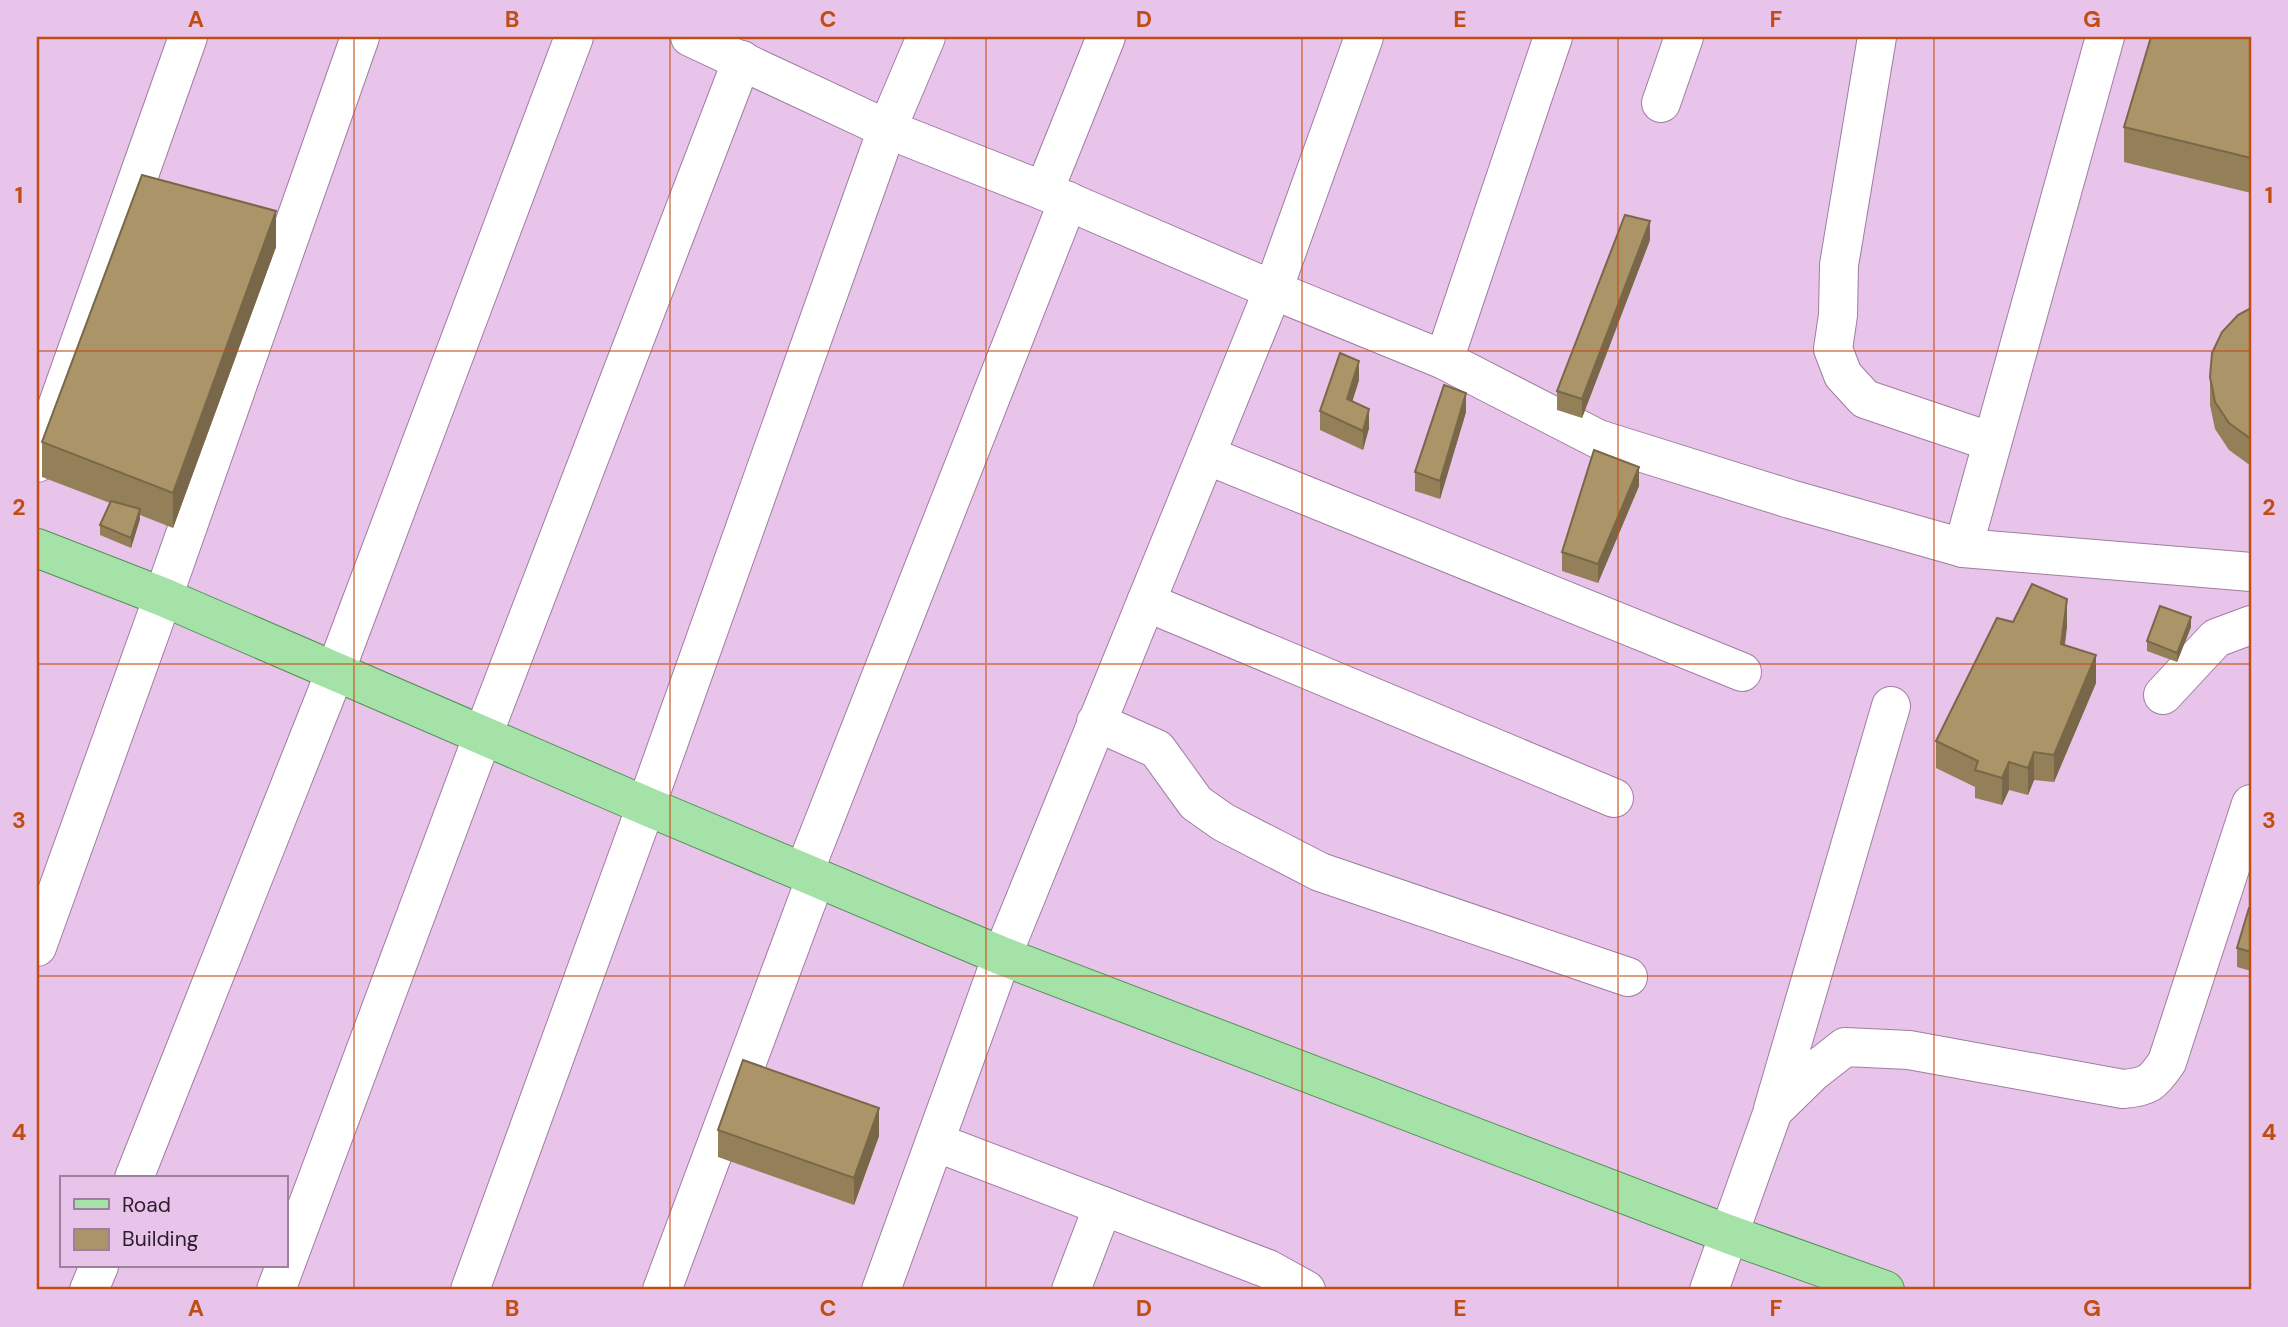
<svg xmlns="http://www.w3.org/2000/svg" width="2288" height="1327" font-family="'DM Sans',sans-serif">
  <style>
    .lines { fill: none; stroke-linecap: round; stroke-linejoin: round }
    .minor-casing { stroke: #a07da2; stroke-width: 40 }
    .major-casing { stroke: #539157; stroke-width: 40 }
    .minor { stroke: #fff; stroke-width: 38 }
    .major { stroke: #a5e2a8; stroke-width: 38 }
    .wall { fill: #938059 }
    .shaded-wall { fill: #786849 }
    .building { fill: #ab9568; stroke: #786849; stroke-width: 2 }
    .grid { fill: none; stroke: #c24d12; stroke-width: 2; stroke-opacity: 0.55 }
    .neatline { fill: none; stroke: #c24d12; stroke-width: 2.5 }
    .grid-label { font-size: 23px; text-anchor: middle; font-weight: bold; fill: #c24d12 }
  </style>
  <rect width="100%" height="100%" fill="#e8c3ea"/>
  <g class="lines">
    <defs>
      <g id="minor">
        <polyline points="690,37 887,129 1044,191 1273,290 1444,360 1598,439 1790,499 1963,548 2251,572"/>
        <polyline points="1877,37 1839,265 1838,315 1833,349 1843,375 1865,399 1992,442"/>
        <polyline points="1661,103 1684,37"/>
        <polyline points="1044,191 1106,37"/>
        <polyline points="1444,360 1553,37"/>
        <polyline points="1206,455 1742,672"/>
        <polyline points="37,463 188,37"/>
        <polyline points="1963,548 2105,37"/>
        <polyline points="1146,602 1614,798"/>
        <polyline points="2163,695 2216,638 2251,625"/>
        <polyline points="1096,722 1157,749 1196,803 1223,822 1320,872 1628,977"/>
        <polyline points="804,872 1068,201"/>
        <polyline points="37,947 163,597 360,37"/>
        <polyline points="1773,1109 1891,706"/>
        <polyline points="935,1142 1268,1269 1306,1290"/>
        <polyline points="134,1178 335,672 574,37"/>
        <polyline points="89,1290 99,1266"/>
        <polyline points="276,1290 483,735 742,60"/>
        <polyline points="470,1290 646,806 887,129 926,37"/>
        <polyline points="662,1290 816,877"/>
        <polyline points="881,1290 1002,956 1273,290 1364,37"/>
        <polyline points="1071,1290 1103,1206"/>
        <path d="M1709,1290L1773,1111L1813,1072L1845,1047L1909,1050L2123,1089C2148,1087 2153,1083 2167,1062L2251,804"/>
      </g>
      <polyline id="major" points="37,548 163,597 646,806 1002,956 1728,1234 1885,1290"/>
    </defs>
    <use href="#minor" class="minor-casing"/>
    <use href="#major" class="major-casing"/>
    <use href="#minor" class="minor"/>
    <use href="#major" class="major"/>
  </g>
  <g class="wall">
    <polygon points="2251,37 2251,193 2124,162 2124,127"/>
    <polygon points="1650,240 1582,418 1557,410 1557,391"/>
    <polygon points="276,247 173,528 140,515 140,519 131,548 100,535 100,525 110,503 42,477 42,442"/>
    <polygon points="2251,308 2251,466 2229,450 2215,429 2210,405 2210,377"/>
    <polygon points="1359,380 1352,402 1369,428 1363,450 1320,430 1320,411"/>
    <polygon points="1466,412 1440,499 1415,491 1415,472"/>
    <polygon points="1639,486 1598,583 1562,571 1562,552"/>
    <polygon points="2067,626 2065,645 2096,683 2054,782 2034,780 2028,795 2009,790 2002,805 1975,798 1975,787 1936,768 1936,741"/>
    <polygon points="2191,627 2177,662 2147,651 2147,641"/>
    <polygon points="2251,908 2251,971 2237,967 2237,948"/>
    <polygon points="718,1130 879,1136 854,1205 718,1157"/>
  </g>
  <g class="shaded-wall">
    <polygon points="276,211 276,247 173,528 173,493"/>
    <polygon points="1650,221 1650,240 1582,418 1582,399"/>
    <polygon points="1359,361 1359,380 1347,418 1347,399"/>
    <polygon points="1466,393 1466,412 1440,499 1440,481"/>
    <polygon points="1369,409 1369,428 1363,450 1363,431"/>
    <polygon points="1639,467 1639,486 1598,583 1598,564"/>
    <polygon points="140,509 140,519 131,548 131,538"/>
    <polygon points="2067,599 2067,626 2061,671 2061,644"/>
    <polygon points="2191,617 2191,627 2177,662 2177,653"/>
    <polygon points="2096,655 2096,683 2054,782 2054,755"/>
    <polygon points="2034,752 2034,780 2028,795 2028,768"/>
    <polygon points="2009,762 2009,790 2002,805 2002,778"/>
    <polygon points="879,1108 879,1136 854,1205 854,1178"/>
  </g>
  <g class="building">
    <polygon points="2151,37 2251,37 2251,158 2124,127"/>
    <polygon points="142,175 276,211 173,493 42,442"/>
    <polygon points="1625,215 1650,221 1582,399 1557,391"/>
    <polygon points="2251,308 2251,439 2229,423 2215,402 2210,377 2212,353 2222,332 2238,315"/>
    <polygon points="1340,353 1359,361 1347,399 1369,409 1363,431 1320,411"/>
    <polygon points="1444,385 1466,393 1440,481 1415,472"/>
    <polygon points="1594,450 1639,467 1598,564 1562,552"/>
    <polygon points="111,501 140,509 131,538 100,525"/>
    <polygon points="2032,584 2067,599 2061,644 2096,655 2054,755 2034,752 2028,768 2009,762 2002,778 1975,770 1978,761 1936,741 1997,618 2013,622"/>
    <polygon points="2160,606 2191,617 2177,653 2147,641"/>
    <polygon points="2249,908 2251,908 2251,952 2237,948"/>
    <polygon points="743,1060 879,1108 854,1178 718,1130"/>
  </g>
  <path class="grid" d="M354,37V1290M670,37V1290M986,37V1290M1302,37V1290M1618,37V1290M1934,37V1290M37,351H2251M37,664H2251M37,976H2251"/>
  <rect width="2288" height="1327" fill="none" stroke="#e8c3ea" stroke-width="77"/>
  <rect x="60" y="1176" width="228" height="91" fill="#e8c3ea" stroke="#9c819e" stroke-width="2"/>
  <rect x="74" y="1199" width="35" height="10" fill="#a5e2a8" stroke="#9c819e" stroke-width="2"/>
  <text x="122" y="1212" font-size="21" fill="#2b1d2c">Road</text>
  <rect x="74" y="1229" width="35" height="21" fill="#ab9568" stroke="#9c819e" stroke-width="2"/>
  <text x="122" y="1246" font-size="21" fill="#2b1d2c">Building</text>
  <rect x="38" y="38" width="2212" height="1250" class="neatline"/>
  <g class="grid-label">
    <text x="196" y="27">A</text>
    <text x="512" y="27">B</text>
    <text x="828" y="27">C</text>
    <text x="1144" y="27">D</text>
    <text x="1460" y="27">E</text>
    <text x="1776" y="27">F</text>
    <text x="2092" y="27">G</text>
    <text x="19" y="203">1</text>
    <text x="2269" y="203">1</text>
    <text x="19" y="515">2</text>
    <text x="2269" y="515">2</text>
    <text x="19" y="828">3</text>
    <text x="2269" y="828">3</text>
    <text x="19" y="1140">4</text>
    <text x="2269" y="1140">4</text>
    <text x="196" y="1316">A</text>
    <text x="512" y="1316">B</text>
    <text x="828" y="1316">C</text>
    <text x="1144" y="1316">D</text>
    <text x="1460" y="1316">E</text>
    <text x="1776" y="1316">F</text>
    <text x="2092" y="1316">G</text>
  </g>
</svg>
